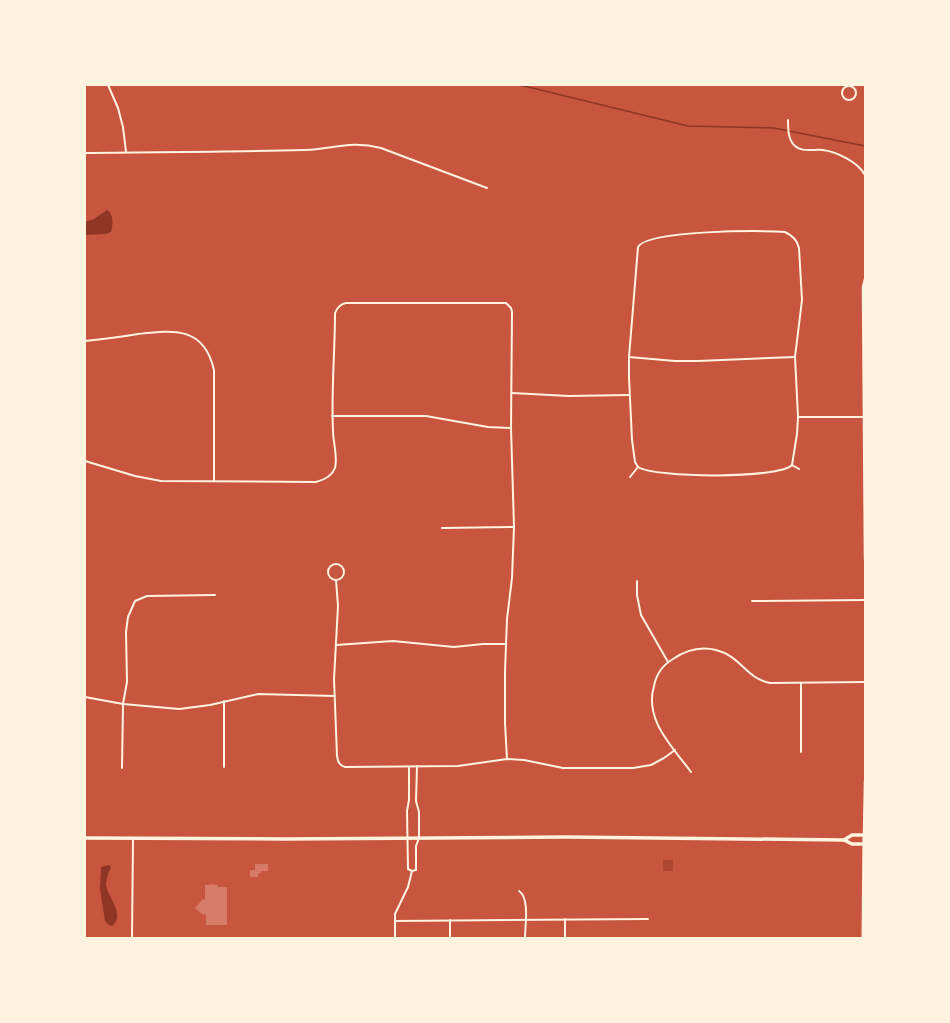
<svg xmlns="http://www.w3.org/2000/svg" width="950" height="1023" font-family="Quicksand,sans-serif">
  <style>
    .green { fill: #ae4732 }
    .water { fill: #8f3625 }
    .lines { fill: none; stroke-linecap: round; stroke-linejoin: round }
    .stream { stroke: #8f3625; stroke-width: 1.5 }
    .building { fill: #d67c66 }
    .minor { stroke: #fff3e0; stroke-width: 2 }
    .tertiary { stroke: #fff3e0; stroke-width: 2.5 }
    .secondary { stroke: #fff3e0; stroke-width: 3 }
    .primary { stroke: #fff3e0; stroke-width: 3.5 }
  </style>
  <rect width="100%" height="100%" fill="#c8553d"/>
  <rect class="green" x="663" y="860" width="10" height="11"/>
  <g class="water">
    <path d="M107,210C114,214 113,225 111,232L106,234L85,235V222L94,219Z"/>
    <path d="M109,865L111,867C109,872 106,879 106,885C108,898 126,915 112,926L109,925L105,921L100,889L101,867Z"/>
  </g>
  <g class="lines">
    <polyline class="stream" points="520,85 688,126 774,128 865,146"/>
  </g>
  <g class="building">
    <polygon points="255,864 268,864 268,871 261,871 261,873 258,873 258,877 250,877 250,870 255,870"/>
    <polygon points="210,884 218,885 218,887 227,887 227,925 206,925 206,915 205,914 203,915 195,908 203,899 205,900 205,885 210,885"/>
  </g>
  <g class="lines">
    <g class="minor">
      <polyline points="108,85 118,108 123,127 126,152"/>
      <circle cx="849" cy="93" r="7"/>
      <path d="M788,120C788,130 788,143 798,148C805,152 815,149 823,150C837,152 858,162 865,175"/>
      <path d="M85,153C158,152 232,152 305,150C334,149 350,140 381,148L487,188"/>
      <path d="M85,341C103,339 120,337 138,334C173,330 204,326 214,370V481"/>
      <polyline points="629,357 675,361 698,361 795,357"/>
      <polyline points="512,393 569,396 629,395"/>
      <polyline points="332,416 426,416 488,427 511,428"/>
      <polyline points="798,417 863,417"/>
      <path d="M85,461L135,476L161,481L316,482C324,480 332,476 335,468C338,457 333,442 333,431C331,392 335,353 335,313C337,308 340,304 346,303H506L511,308L512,312L511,428L514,527L512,578L507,619L505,671V723L507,759"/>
      <path d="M638,467L635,462L632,440L629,377V357L638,247C647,230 764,230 785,232C793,236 797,240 799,248L802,300L795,357L798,417L797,434L792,465"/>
      <path d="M630,477L638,467C655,478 779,479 792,465L799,469"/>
      <polyline points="442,528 514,527"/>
      <circle cx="336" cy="572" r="8"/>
      <path d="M336,580L338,606L334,679L337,756C338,762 339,765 345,767L458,766L507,759L524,760L563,768H633L651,765L664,758L675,750"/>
      <polyline points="637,581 637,595 641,615 668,662"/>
      <polyline points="752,601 865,600"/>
      <polyline points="336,645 393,641 454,647 483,644 506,644"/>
      <polyline points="801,683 801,752"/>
      <polyline points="85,697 123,704 179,709 210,705 258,694 335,696"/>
      <polyline points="224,701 224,767"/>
      <polyline points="409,767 409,800 407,811 408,869 412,871 416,870 416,846 419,838 419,812 416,801 417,766"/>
      <polyline points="122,768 123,704 127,682 126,632 128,617 135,601 147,596 215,595"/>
      <path d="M691,772C672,746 644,720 654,686C656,675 663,665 673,659C686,650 700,646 716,650C741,656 745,678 770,683L865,682"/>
      <path d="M519,891C530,898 525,926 525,938"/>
      <polyline points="565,919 565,938"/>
      <polyline points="395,921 648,919"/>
      <polyline points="132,938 133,838"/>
      <polyline points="395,938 395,914 408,887 412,871"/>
      <polyline points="450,938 450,920"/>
    </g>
    <g class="tertiary">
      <polyline points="865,279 863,287 865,559"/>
      <polyline points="864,835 865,781"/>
    </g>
    <polyline class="secondary" points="863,938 864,835"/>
    <g class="primary">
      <polyline points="85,838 285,839 566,837 844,840 852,844 865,844"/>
      <polyline points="844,840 852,835 865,835"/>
    </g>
  </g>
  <rect width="950" height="1023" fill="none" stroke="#fff3e0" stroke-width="172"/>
</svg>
